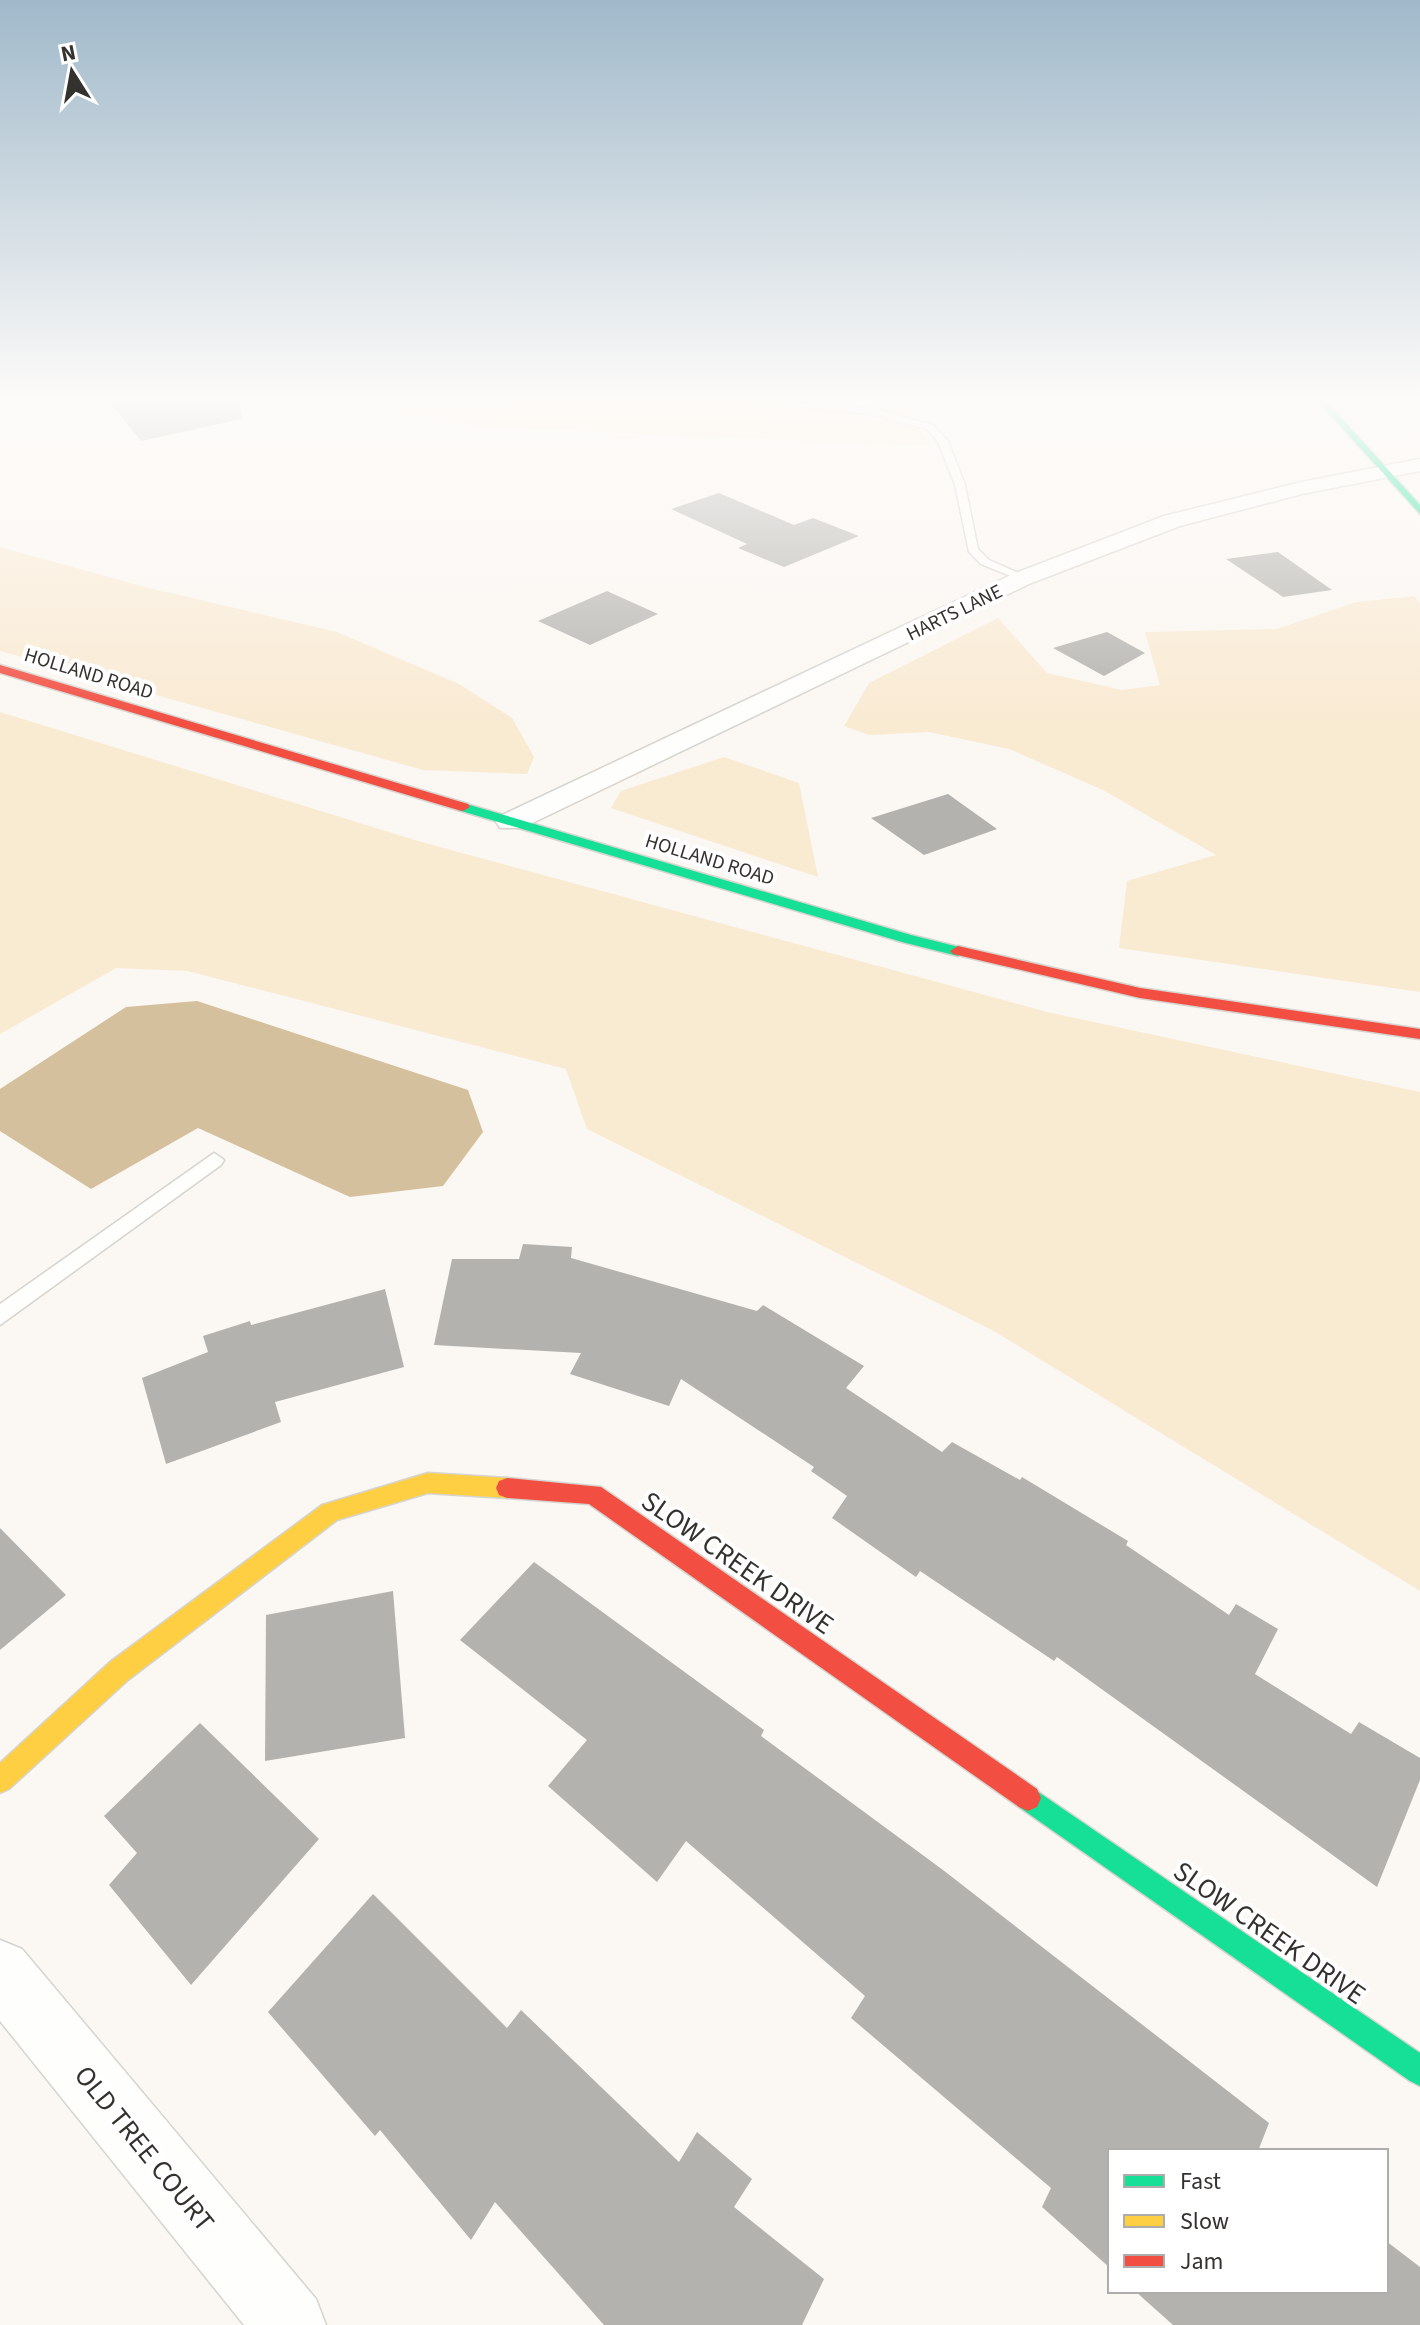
<svg xmlns="http://www.w3.org/2000/svg" width="1420" height="2325" font-family="'Source Sans 3',sans-serif">
  <style>
    .green { fill: #f9ead2 }
    .water { fill: #d5c09e }
    .building { fill: #b4b2ae }
    .lines { fill: none; stroke-linecap: round; stroke-linejoin: round }
    .lane-casing { stroke: #d6d4cf; stroke-width: 3 }
    .street-casing { stroke: #d6d4cf; stroke-width: 3 }
    .fast-casing { stroke: #d6d4cf; stroke-width: 3 }
    .slow-casing { stroke: #d6d4cf; stroke-width: 3 }
    .jam-casing { stroke: #d6d4cf; stroke-width: 3 }
    .lane { fill: #fefefd; fill-rule: evenodd }
    .street { fill: #fefefd; fill-rule: evenodd }
    .fast { fill: #16e098; fill-rule: evenodd }
    .slow { fill: #ffcf43; fill-rule: evenodd }
    .jam { fill: #f24e42; fill-rule: evenodd }
    .labels { text-anchor: middle; stroke-width: 8; stroke-linejoin: round; paint-order: stroke }
    .far-street-label { font-size: 20px; fill: #34322e; stroke: #fff }
    .near-street-label { font-size: 28px; fill: #34322e; stroke: #fff }
  </style>
  <rect width="100%" height="100%" fill="#fbf7f2"/>
  <g class="green">
    <polygon points="345,400 906,400 929,446 483,427"/>
    <polygon points="0,547 141,586 337,632 459,684 512,718 534,757 527,774 423,770 0,651"/>
    <polygon points="1414,596 1420,603 1420,992 1119,948 1127,881 1216,855 1103,790 1009,749 929,732 869,735 844,726 869,683 998,618 1047,673 1122,690 1160,685 1145,632 1277,629 1356,602"/>
    <polygon points="0,712 418,841 1047,1012 1420,1092 1420,1591 994,1331 587,1129 566,1069 188,971 116,968 0,1034"/>
    <polygon points="724,757 799,783 818,877 611,808 621,791"/>
  </g>
  <polygon class="water" points="197,1001 468,1090 483,1132 443,1186 350,1197 198,1128 91,1189 0,1131 0,1089 126,1007"/>
  <g class="building">
    <polygon points="108,400 240,400 242,419 141,441"/>
    <polygon points="719,493 794,525 813,518 859,536 784,567 738,548 747,544 671,509"/>
    <polygon points="1278,552 1332,590 1283,597 1226,559"/>
    <polygon points="607,591 658,614 590,645 538,621"/>
    <polygon points="1107,632 1145,653 1104,676 1053,648"/>
    <polygon points="948,794 997,829 924,855 871,818"/>
    <polygon points="523,1244 572,1247 571,1258 757,1311 763,1305 864,1366 846,1388 942,1452 952,1442 1020,1480 1022,1477 1128,1541 1126,1545 1229,1615 1236,1604 1278,1629 1255,1674 1351,1734 1359,1722 1420,1758 1420,1780 1377,1887 1057,1657 1054,1661 920,1571 916,1577 832,1518 847,1496 811,1471 814,1467 681,1379 669,1406 570,1374 581,1353 434,1345 452,1259 519,1259"/>
    <polygon points="385,1289 404,1367 275,1402 281,1422 166,1464 142,1378 208,1352 203,1336 250,1321 251,1325"/>
    <polygon points="0,1528 66,1595 0,1650"/>
    <polygon points="534,1562 764,1730 761,1736 943,1870 1269,2123 1258,2151 1110,2151 1110,2268 1042,2207 1051,2188 851,2018 865,1996 686,1841 657,1882 548,1786 587,1740 460,1640"/>
    <polygon points="393,1591 405,1738 265,1761 266,1615"/>
    <polygon points="200,1723 319,1839 191,1985 109,1885 137,1853 104,1816"/>
    <polygon points="373,1894 507,2028 521,2010 679,2162 697,2132 752,2179 734,2207 824,2279 802,2325 604,2325 495,2202 471,2240 380,2130 375,2136 268,2012"/>
    <polygon points="1386,2241 1420,2267 1420,2325 1173,2325 1135,2291 1386,2291"/>
  </g>
  <g class="lines">
    <defs>
      <g id="lane">
        <polygon points="745,400 874,409 933,425 948,441 965,485 978,549 989,560 1030,578 1020,580 981,564 969,552 955,485 938,442 927,429 874,415"/>
        <polygon points="214,1153 224,1160 221,1165 0,1325 0,1304"/>
      </g>
      <g id="street">
        <polygon points="1420,459 1420,471 1302,494 1180,526 1029,584 522,828 500,828 496,822 500,816 1013,574 1164,516 1301,482"/>
        <polygon points="0,1940 22,1949 316,2299 326,2325 244,2325 0,2021"/>
      </g>
      <g id="fast">
        <polygon points="1317,400 1325,400 1420,505 1420,514"/>
        <polygon points="463,803 911,935 963,948 966,951 958,956 902,942 458,810 458,804"/>
        <polygon points="1028,1785 1420,2053 1420,2086 1410,2081 1019,1807 1015,1798 1019,1789"/>
      </g>
      <polygon id="slow" points="428,1473 507,1478 515,1481 518,1488 515,1495 507,1498 428,1493 337,1520 128,1680 9,1789 0,1793 0,1763 110,1662 322,1505"/>
      <g id="jam">
        <polygon points="0,665 468,804 470,807 463,811 458,810 0,673"/>
        <polygon points="958,946 1140,988 1420,1029 1420,1039 1140,998 953,954 950,951"/>
        <polygon points="507,1478 601,1487 1037,1789 1041,1798 1037,1807 1028,1811 1019,1807 589,1504 507,1498 499,1495 496,1488 499,1481"/>
      </g>
    </defs>
    <use href="#lane" class="lane-casing"/>
    <use href="#street" class="street-casing"/>
    <use href="#fast" class="fast-casing"/>
    <use href="#slow" class="slow-casing"/>
    <use href="#jam" class="jam-casing"/>
    <use href="#lane" class="lane"/>
    <use href="#street" class="street"/>
    <use href="#fast" class="fast"/>
    <use href="#slow" class="slow"/>
    <use href="#jam" class="jam"/>
  </g>
  <linearGradient id="sky" x2="0" y2="1"><stop stop-color="#a0b9ca"/><stop offset="0.55" stop-color="#fdfbf9"/><stop offset="1" stop-color="#fdfbf9" stop-opacity="0"/></linearGradient>
  <rect width="1420" height="725" fill="url(#sky)"/>
  <g class="labels">
    <g class="far-street-label">
      <text transform="translate(954 612) rotate(-26)" y="7">HARTS LANE</text>
      <text transform="translate(89 673) rotate(17)" y="7">HOLLAND ROAD</text>
      <text transform="translate(710 859) rotate(17)" y="7">HOLLAND ROAD</text>
    </g>
    <g class="near-street-label">
      <text transform="translate(738 1562) rotate(35)" y="10">SLOW CREEK DRIVE</text>
      <text transform="translate(1270 1932) rotate(35)" y="10">SLOW CREEK DRIVE</text>
      <text transform="translate(145 2148) rotate(51)" y="10">OLD TREE COURT</text>
    </g>
  </g>
  <rect x="1108" y="2149" width="280" height="144" fill="#ffffff" stroke="#aeadab" stroke-width="2"/>
  <rect x="1124" y="2175" width="40" height="12" fill="#16e098" stroke="#aeadab" stroke-width="2"/>
  <text x="1180" y="2189" font-size="24" fill="#34322e">Fast</text>
  <rect x="1124" y="2215" width="40" height="12" fill="#ffcf43" stroke="#aeadab" stroke-width="2"/>
  <text x="1180" y="2229" font-size="24" fill="#34322e">Slow</text>
  <rect x="1124" y="2255" width="40" height="12" fill="#f24e42" stroke="#aeadab" stroke-width="2"/>
  <text x="1180" y="2269" font-size="24" fill="#34322e">Jam</text>
  <g transform="translate(72 72) rotate(349)" stroke="#ffffff" stroke-width="6" paint-order="stroke">
  <path d="M0-6L14 30L0 20L-14 30Z" fill="#34322e"/>
  <text y="-12" font-size="22" font-weight="bold" text-anchor="middle" fill="#34322e">N</text>
  </g>
</svg>
